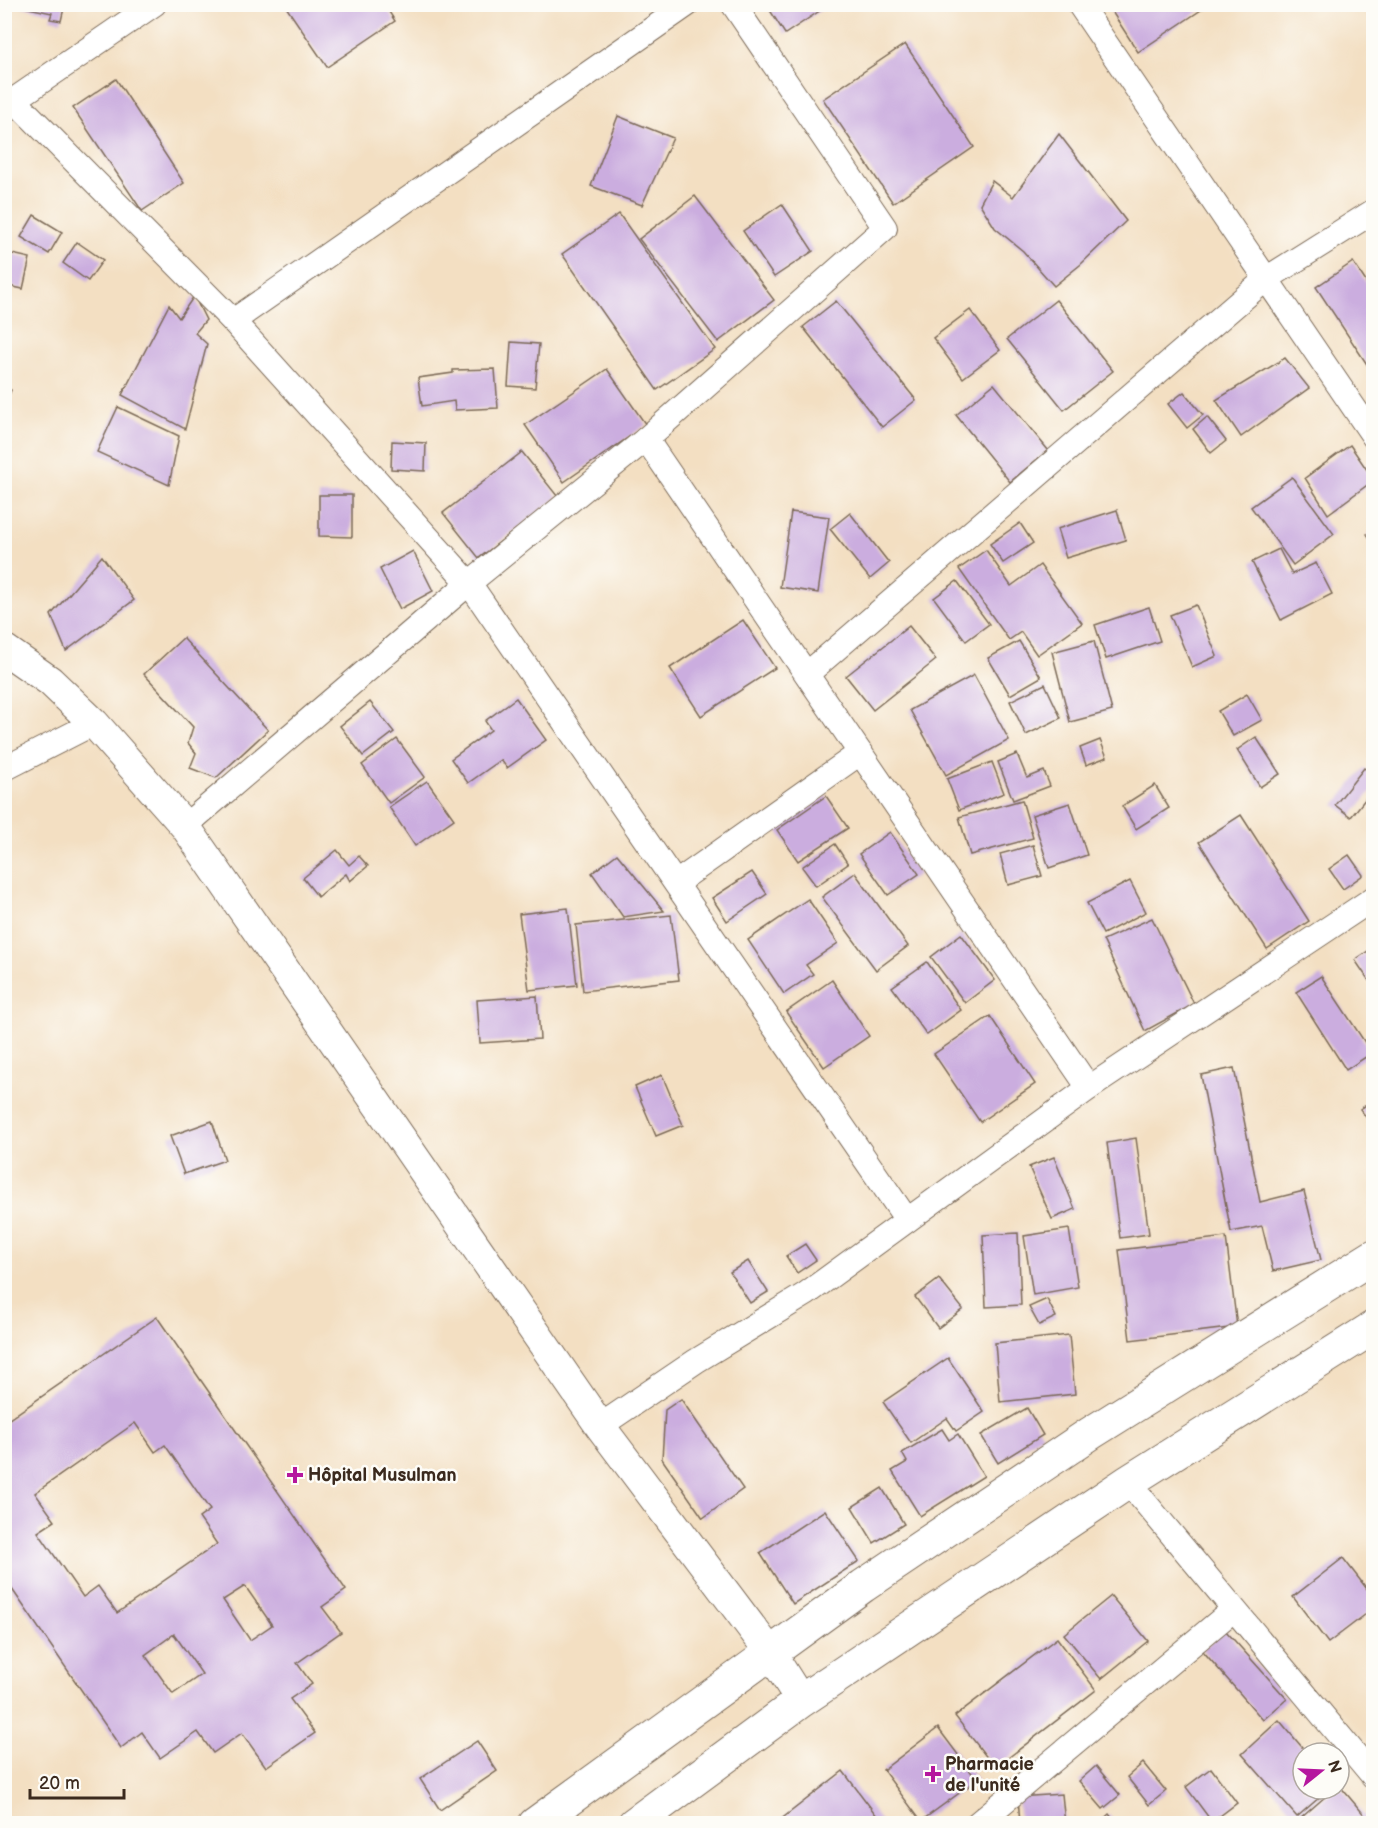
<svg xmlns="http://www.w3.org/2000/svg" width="1378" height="1828" font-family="'Balsamiq Sans',sans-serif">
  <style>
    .building { fill: #cbaddf; fill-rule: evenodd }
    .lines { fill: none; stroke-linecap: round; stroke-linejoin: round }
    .minor-casing { stroke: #7b6957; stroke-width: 26 }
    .tertiary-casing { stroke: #7b6957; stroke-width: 32 }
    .trunk-casing { stroke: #7b6957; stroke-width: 35 }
    .minor { stroke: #fff; stroke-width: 24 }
    .tertiary { stroke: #fff; stroke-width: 30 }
    .trunk { stroke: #fff; stroke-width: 33 }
    .poi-dot { fill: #b5179e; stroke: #fdfcf7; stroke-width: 2 }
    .labels { text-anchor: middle; stroke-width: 5; stroke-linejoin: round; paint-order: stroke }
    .poi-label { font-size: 18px; font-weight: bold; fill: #3b2a1e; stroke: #fdfcf7; text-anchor: start }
  </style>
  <rect width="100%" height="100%" fill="#fdfcf7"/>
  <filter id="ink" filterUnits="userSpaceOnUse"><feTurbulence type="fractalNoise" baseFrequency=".0167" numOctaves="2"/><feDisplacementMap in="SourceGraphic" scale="12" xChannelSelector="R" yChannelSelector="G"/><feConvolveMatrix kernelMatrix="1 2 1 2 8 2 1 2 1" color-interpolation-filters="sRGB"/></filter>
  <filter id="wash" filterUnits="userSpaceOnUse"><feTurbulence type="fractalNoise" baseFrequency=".008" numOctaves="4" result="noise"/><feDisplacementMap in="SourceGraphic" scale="24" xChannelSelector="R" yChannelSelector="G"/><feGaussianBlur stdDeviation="1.35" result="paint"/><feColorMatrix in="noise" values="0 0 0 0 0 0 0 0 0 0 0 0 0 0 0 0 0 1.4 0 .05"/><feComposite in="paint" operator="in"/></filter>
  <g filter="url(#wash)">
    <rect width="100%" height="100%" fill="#f3dfc2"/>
    <g id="blocks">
      <g class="building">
        <polygon points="10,4 65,4 61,21 50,19 52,13"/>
        <polygon points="284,4 384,4 395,21 327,67"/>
        <polygon points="766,4 830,4 785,34"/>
        <polygon points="1107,4 1206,4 1207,6 1138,52"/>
        <polygon points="905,44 974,147 893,203 823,99"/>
        <polygon points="116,79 184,183 142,211 73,108"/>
        <polygon points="618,116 673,138 642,205 591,186"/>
        <polygon points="1059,134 1126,221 1080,265 1054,286 1023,251 995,228 980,204 992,181 1013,197"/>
        <polygon points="695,196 774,300 718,342 639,239"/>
        <polygon points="782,204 813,251 774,277 743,231"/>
        <polygon points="619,214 715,349 657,390 562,254"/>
        <polygon points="34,215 62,232 49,254 21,237"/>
        <polygon points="77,242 103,260 88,281 63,263"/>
        <polygon points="8,253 30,258 23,289 4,285 4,269"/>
        <polygon points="1353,262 1374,294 1374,375 1316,287"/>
        <polygon points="194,296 206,320 195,333 207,344 185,429 122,395 169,305 179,318"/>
        <polygon points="1056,300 1113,371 1064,410 1007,339"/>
        <polygon points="836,301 916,400 882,427 803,327"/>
        <polygon points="970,310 1000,350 963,378 933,338"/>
        <polygon points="511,342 539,344 535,388 508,386"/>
        <polygon points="1285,358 1309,388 1241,437 1216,400"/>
        <polygon points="495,369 498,408 455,410 454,401 422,406 418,378 453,373 453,370"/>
        <polygon points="607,369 646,425 564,482 525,425"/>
        <polygon points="994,384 1048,450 1010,482 956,415"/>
        <polygon points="5,387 11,390 5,404"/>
        <polygon points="1184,392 1203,415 1187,428 1168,404"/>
        <polygon points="118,407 179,436 169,485 97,452"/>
        <polygon points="1207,417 1226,441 1211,453 1193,429"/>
        <polygon points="392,441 426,443 425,471 391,469"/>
        <polygon points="1350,445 1374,480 1328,514 1305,478"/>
        <polygon points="522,452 558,497 479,558 443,513"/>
        <polygon points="1292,477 1334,534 1293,565 1251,507"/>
        <polygon points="319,495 352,495 352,537 319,536"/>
        <polygon points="1117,510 1126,540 1066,558 1057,529"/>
        <polygon points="791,512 829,517 818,593 780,587"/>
        <polygon points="850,513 889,563 870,579 830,529"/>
        <polygon points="1020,523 1033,543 1003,563 990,544"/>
        <polygon points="1374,530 1374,544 1367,534"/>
        <polygon points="1279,549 1292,574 1316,563 1332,594 1281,620 1252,562"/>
        <polygon points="986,550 1011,586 1040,565 1082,623 1037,655 1021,632 1009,640 959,569"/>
        <polygon points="413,551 433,591 400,609 380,569"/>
        <polygon points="102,556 134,600 66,651 51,615"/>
        <polygon points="957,581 989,624 966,641 934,598"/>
        <polygon points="1196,605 1217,656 1192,667 1170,615"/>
        <polygon points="1149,607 1160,641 1106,659 1095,625"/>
        <polygon points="743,620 775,668 701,716 670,668"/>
        <polygon points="909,626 936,660 873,710 846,676"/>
        <polygon points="183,638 268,730 216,778 190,768 196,753 188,743 193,727 144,674"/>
        <polygon points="1019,641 1041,677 1010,695 988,658"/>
        <polygon points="1094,641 1112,711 1070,722 1052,652"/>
        <polygon points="974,675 1009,740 946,775 910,710"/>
        <polygon points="1045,684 1061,718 1026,735 1010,701"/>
        <polygon points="1247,694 1262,720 1233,736 1218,711"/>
        <polygon points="516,698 546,740 507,768 501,760 468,783 451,759 491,730 485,721"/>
        <polygon points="370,702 394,732 363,756 340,726"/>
        <polygon points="1256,737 1280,774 1260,787 1237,750"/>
        <polygon points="397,739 425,777 389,803 362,765"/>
        <polygon points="1100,740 1107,757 1086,765 1080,748"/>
        <polygon points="1017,754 1027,778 1044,771 1050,786 1013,800 998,762"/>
        <polygon points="992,762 1004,793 959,810 947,779"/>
        <polygon points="1364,768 1374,775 1374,788 1351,817 1335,805"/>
        <polygon points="427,781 454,819 415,846 389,807"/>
        <polygon points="1155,785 1169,808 1136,829 1122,806"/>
        <polygon points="826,796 848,828 798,861 777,830"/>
        <polygon points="1022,800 1033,838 970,855 959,817"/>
        <polygon points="1070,803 1087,855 1049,868 1032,815"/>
        <polygon points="1241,815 1309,921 1267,949 1199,842"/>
        <polygon points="890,832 919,874 888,895 859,854"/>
        <polygon points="835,844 848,864 816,886 802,867"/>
        <polygon points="1033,845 1042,876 1008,885 1000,854"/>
        <polygon points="337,850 349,865 359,856 368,866 350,881 346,874 318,897 303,878"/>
        <polygon points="617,854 664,911 623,917 592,873"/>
        <polygon points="1349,855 1363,875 1343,889 1329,869"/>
        <polygon points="752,872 767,894 727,921 712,898"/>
        <polygon points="855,873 908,946 876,970 822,897"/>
        <polygon points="1130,881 1146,912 1103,934 1087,903"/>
        <polygon points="808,899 838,943 806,965 813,974 784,994 748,940"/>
        <polygon points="568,908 577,985 529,990 519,914"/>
        <polygon points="671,915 679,980 583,991 576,925"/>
        <polygon points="1152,918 1194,1004 1145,1031 1103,940"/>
        <polygon points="961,934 995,980 965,1003 931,957"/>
        <polygon points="1374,947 1374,988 1355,960"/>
        <polygon points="927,962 961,1010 927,1035 892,987"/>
        <polygon points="1321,976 1372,1053 1346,1070 1296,992"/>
        <polygon points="832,980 869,1036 824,1067 786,1012"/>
        <polygon points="537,996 540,1039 480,1043 477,1000"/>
        <polygon points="990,1016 1035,1084 980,1122 934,1054"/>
        <polygon points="1234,1068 1260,1202 1304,1191 1321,1260 1273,1271 1262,1226 1231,1232 1201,1075"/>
        <polygon points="662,1075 683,1125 656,1136 635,1087"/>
        <polygon points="1374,1100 1374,1128 1360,1109"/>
        <polygon points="212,1121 225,1160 184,1174 170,1136"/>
        <polygon points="1136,1138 1149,1234 1120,1238 1107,1143"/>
        <polygon points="1054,1157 1075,1209 1052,1219 1029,1167"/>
        <polygon points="1069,1229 1078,1287 1033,1295 1024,1236"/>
        <polygon points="1018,1233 1021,1305 986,1307 983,1235"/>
        <polygon points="1226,1237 1237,1327 1130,1340 1119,1250"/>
        <polygon points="805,1244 816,1260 797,1273 786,1256"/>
        <polygon points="748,1261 768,1292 750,1303 730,1272"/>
        <polygon points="939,1279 963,1309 938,1328 915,1297"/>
        <polygon points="1047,1299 1056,1317 1039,1325 1029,1307"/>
        <path d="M157,1317L346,1590L322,1607L341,1632L297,1663L312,1684L290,1699L315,1733L266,1767L242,1733L213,1753L198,1732L160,1758L142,1732L121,1748L5,1579V1422ZM135,1423L155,1452L165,1445L210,1510L199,1518L217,1544L117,1613L98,1586L83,1597L38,1532L55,1521L35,1493ZM245,1586L272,1625L250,1640L223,1600ZM174,1634L202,1674L173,1694L145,1655Z"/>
        <polygon points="1069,1335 1075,1394 1000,1402 995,1343"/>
        <polygon points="948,1358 984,1412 956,1431 947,1418 911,1443 883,1402"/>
        <polygon points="681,1399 743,1489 703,1518 662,1459 665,1410"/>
        <polygon points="1027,1408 1043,1435 998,1463 981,1435"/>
        <polygon points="942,1429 949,1440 958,1434 984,1476 920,1516 892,1471 907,1462 902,1453"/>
        <polygon points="882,1488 904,1524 874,1543 852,1507"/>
        <polygon points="825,1510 859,1561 793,1604 760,1553"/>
        <polygon points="1343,1558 1374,1598 1374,1608 1328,1643 1293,1597"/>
        <polygon points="1111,1596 1148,1641 1101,1679 1064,1634"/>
        <polygon points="1225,1630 1287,1699 1263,1720 1202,1650"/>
        <polygon points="1057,1638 1096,1690 995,1768 955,1716"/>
        <polygon points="1279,1720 1307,1753 1303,1753 1303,1789 1329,1789 1297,1817 1242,1754"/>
        <polygon points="938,1728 977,1780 921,1821 883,1770"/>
        <polygon points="477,1741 497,1771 440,1810 420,1779"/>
        <polygon points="1143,1763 1166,1791 1149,1805 1127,1777"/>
        <polygon points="1096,1766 1120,1795 1103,1809 1079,1781"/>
        <polygon points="1211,1768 1237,1803 1212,1822 1186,1787"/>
        <polygon points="843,1771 883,1824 775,1824"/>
        <polygon points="1339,1785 1372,1824 1306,1824 1301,1818 1334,1789 1339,1789"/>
        <polygon points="1062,1794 1065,1824 1020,1824 1018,1797"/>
        <polygon points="1109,1814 1117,1824 1098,1824"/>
      </g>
    </g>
  </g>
  <g filter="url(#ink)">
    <use href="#blocks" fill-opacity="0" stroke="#7b6957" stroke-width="1.5"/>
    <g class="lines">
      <defs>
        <g id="minor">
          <polyline points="1079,4 1374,437"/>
          <polyline points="4,98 14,100 233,321 469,583 907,1220"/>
          <polyline points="14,100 154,4"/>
          <polyline points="233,321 688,4"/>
          <polyline points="646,439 1089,1088"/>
          <polyline points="807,674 1266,279 1374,211"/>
          <polyline points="4,769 94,723"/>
          <polyline points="185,826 469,583 646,439 885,228 733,4"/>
          <polyline points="676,883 860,753"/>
          <polyline points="600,1426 696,1361 806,1294 1089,1088 1374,898"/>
          <polyline points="1128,1482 1374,1777"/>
          <polyline points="977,1824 1233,1610"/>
        </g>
        <polyline id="tertiary" points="4,649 50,681 94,723 185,826 600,1426 770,1652 801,1701"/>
        <g id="trunk">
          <polyline points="535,1824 863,1586 1091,1433 1374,1256"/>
          <polyline points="634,1824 801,1701 1128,1482 1374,1327"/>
        </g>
      </defs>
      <use href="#minor" class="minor-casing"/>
      <use href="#tertiary" class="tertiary-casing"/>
      <use href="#trunk" class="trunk-casing"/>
      <use href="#minor" class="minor"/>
      <use href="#tertiary" class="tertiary"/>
      <use href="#trunk" class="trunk"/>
    </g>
  </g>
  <g class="poi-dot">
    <path d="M292 1466h6v6h6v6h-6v6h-6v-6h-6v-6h6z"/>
    <path d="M930 1765h6v6h6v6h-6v6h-6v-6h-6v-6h6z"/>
  </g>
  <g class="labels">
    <g class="poi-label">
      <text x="308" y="1481">Hôpital Musulman</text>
      <text x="945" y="1770">Pharmacie<tspan x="945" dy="21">de l'unité</tspan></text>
    </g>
  </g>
  <rect width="1378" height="1828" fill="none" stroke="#fdfcf7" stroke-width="24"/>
  <g transform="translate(1321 1771) rotate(72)"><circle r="28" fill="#fdfcf7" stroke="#afa8a0" stroke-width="1.5"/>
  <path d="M0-4.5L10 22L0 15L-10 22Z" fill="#b5179e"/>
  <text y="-9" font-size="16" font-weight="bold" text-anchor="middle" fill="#3b2a1e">N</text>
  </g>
  <path d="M30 1789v9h94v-9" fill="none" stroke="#3b2a1e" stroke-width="3"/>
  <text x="39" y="1789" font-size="18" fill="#3b2a1e" stroke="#fdfcf7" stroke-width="4.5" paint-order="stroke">20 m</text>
</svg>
